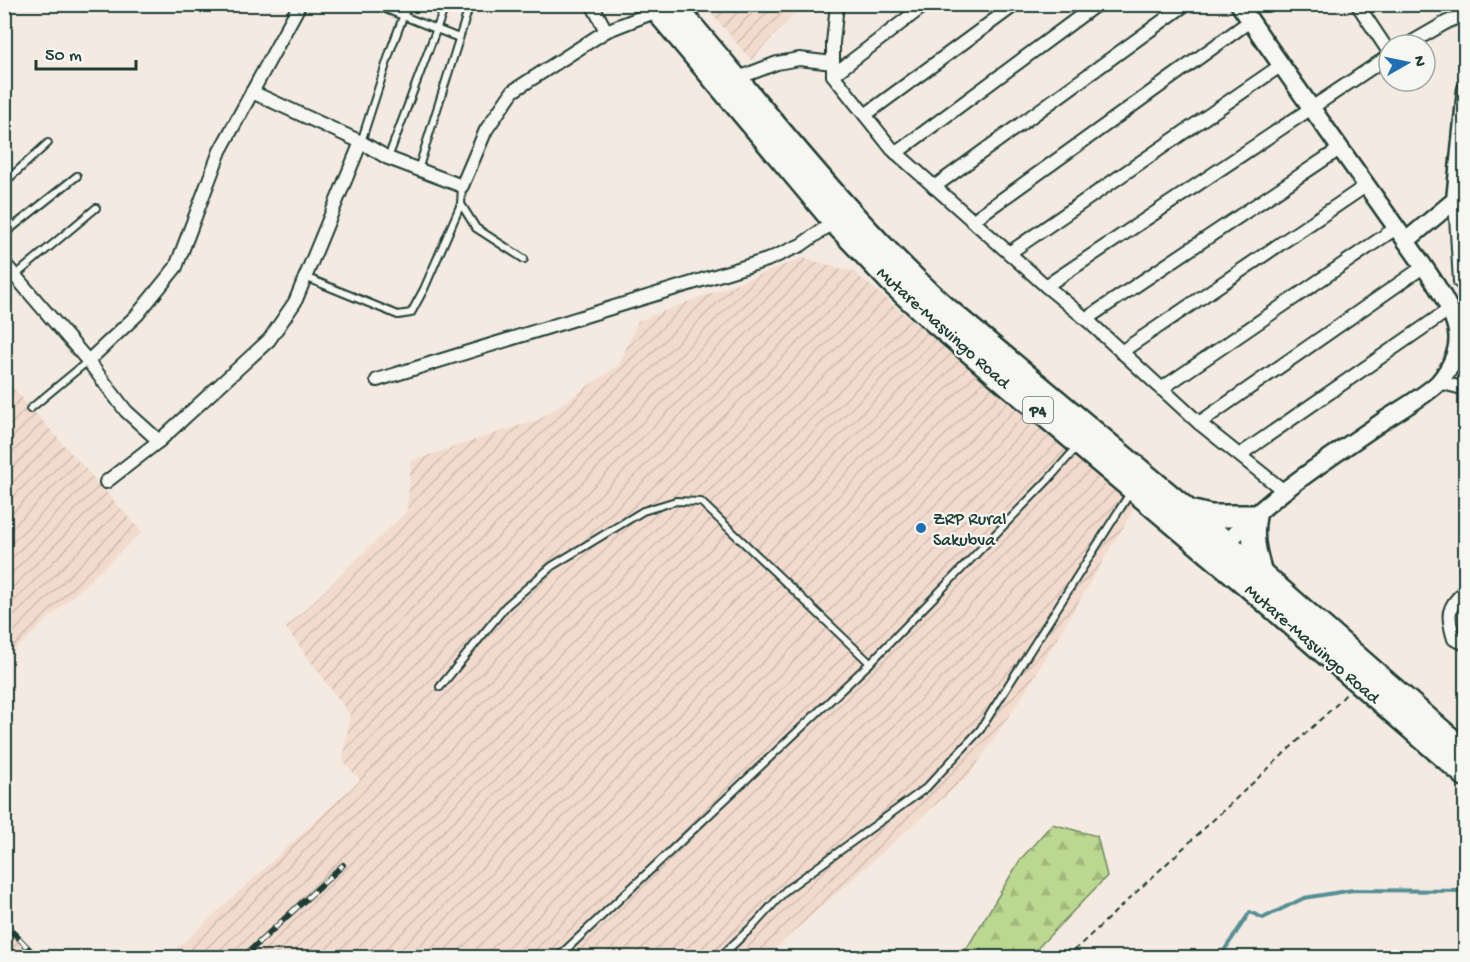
<svg xmlns="http://www.w3.org/2000/svg" width="1470" height="962" font-family="'Gochi Hand',sans-serif">
  <style>
    .industrial { fill: url(#industrial-furrows) }
    .forest { fill: url(#forest-firs); stroke: #6e8a62; stroke-width: 1.5 }
    .lines { fill: none; stroke-linecap: round; stroke-linejoin: round }
    .stream { stroke: #548f95; stroke-width: 4 }
    .lane-casing { stroke: #1f3d34; stroke-width: 10 }
    .street-casing { stroke: #1f3d34; stroke-width: 16 }
    .secondary-casing { stroke: #1f3d34; stroke-width: 21 }
    .highway-casing { stroke: #1f3d34; stroke-width: 26 }
    .path { stroke: #1f3d34; stroke-width: 2; stroke-dasharray: 6 4.5; stroke-linecap: butt }
    .lane { stroke: #f6f6f2; stroke-width: 6 }
    .street { stroke: #f6f6f2; stroke-width: 12 }
    .secondary { stroke: #f6f6f2; stroke-width: 16 }
    .highway { stroke: #f6f6f2; stroke-width: 21 }
    .rail-casing { stroke: #1f3d34; stroke-width: 6 }
    .rail { stroke: #f6f6f2; stroke-width: 4; stroke-dasharray: 11; stroke-linecap: butt }
    .poi-dot { fill: #1f6fb2; stroke: #f6f6f2; stroke-width: 2 }
    .labels { text-anchor: middle; stroke-width: 4.5; stroke-linejoin: round; paint-order: stroke }
    .shield { fill: #f6f6f2; stroke: #60746d; stroke-width: 1.5 }
    .shield-label { font-size: 16px; font-weight: bold; fill: #1f3d34 }
    .street-label { font-size: 18px; fill: #1f3d34; stroke: #f6f6f2 }
    .poi-label { font-size: 18px; fill: #1f3d34; stroke: #f6f6f2; text-anchor: start }
  </style>
  <defs>
    <pattern id="industrial-furrows" width="10" height="10" patternUnits="userSpaceOnUse" patternTransform="scale(1.5)"><rect width="10" height="10" fill="#f2dbcd"/><path d="M-1 1l2-2M0 10L10 0M9 11l2-2" fill="none" stroke="#cfbdb1"/></pattern>
    <pattern id="forest-firs" width="22" height="20" patternUnits="userSpaceOnUse" patternTransform="scale(1.5)"><rect width="22" height="20" fill="#bcd78f"/><path d="M5 1l3.5 6h-7zM16 11l3.5 6h-7z" fill="#a1b97c"/></pattern>
  </defs>
  <rect width="100%" height="100%" fill="#f4eae1"/>
  <filter id="ink" filterUnits="userSpaceOnUse"><feTurbulence type="fractalNoise" baseFrequency=".0167" numOctaves="2"/><feDisplacementMap in="SourceGraphic" scale="12" xChannelSelector="R" yChannelSelector="G"/><feConvolveMatrix kernelMatrix="1 2 1 2 8 2 1 2 1" color-interpolation-filters="sRGB"/></filter>
  <g filter="url(#ink)">
    <g class="industrial">
      <polygon points="704,5 803,5 751,60"/>
      <polygon points="803,258 854,272 1135,507 1027,689 971,773 765,957 167,958 360,780 343,761 350,715 286,628 407,511 411,461 540,419 619,365 638,321"/>
      <polygon points="4,378 142,532 5,659 4,659"/>
      <polygon points="5,926 31,957 5,957"/>
    </g>
    <polygon class="forest" points="1052,824 1097,836 1107,876 1029,957 947,957 967,948 1020,860"/>
    <g class="lines">
      <polyline class="stream" points="1219,958 1250,912 1263,918 1304,898 1353,890 1466,891"/>
      <defs>
        <g id="lane">
          <polyline points="373,4 459,38"/>
          <polyline points="361,142 391,49 408,4"/>
          <polyline points="388,158 446,4"/>
          <polyline points="418,170 470,4"/>
          <polyline points="4,183 48,143"/>
          <polyline points="462,186 461,204 476,228 524,259"/>
          <polyline points="4,234 77,176"/>
          <polyline points="305,277 398,315 411,313 424,289 461,204"/>
          <polyline points="4,285 96,208"/>
          <polyline points="30,409 88,361"/>
          <polyline points="440,687 506,606 552,566 643,511 676,501 701,502 870,663"/>
          <polyline points="557,958 870,663 1048,480 1077,447"/>
          <polyline points="719,958 755,924 786,890 926,788 980,730 1130,493"/>
        </g>
        <g id="street">
          <polyline points="592,4 606,31 657,11"/>
          <polyline points="837,4 833,43 833,75 892,149 1046,286 1086,319 1199,423 1284,491"/>
          <polyline points="1357,4 1389,52"/>
          <polyline points="1407,45 1447,22 1466,14"/>
          <polyline points="833,75 926,4"/>
          <polyline points="738,78 777,63 799,59 833,63"/>
          <polyline points="252,92 361,142 388,158 462,186 486,130 513,91 606,31"/>
          <polyline points="865,115 1016,4"/>
          <polyline points="896,153 1097,4"/>
          <polyline points="934,187 1186,4"/>
          <polyline points="1455,200 1460,282"/>
          <polyline points="972,221 1250,21"/>
          <polyline points="1009,253 1280,66"/>
          <polyline points="4,263 88,361 126,411 159,441"/>
          <polyline points="1046,286 1389,56"/>
          <polyline points="1086,319 1341,148"/>
          <polyline points="1121,352 1367,185"/>
          <polyline points="88,361 137,315 176,267 220,151 300,4"/>
          <polyline points="377,380 767,260 801,245 838,219"/>
          <polyline points="1439,382 1466,389"/>
          <polyline points="1161,389 1396,228"/>
          <polyline points="1199,423 1423,267"/>
          <polyline points="1241,454 1450,309"/>
          <polyline points="106,482 159,441 269,340 295,302 361,142"/>
          <path d="M1466,590C1446,607 1447,616 1454,639L1466,644"/>
        </g>
        <g id="secondary">
          <polyline points="1406,241 1455,200 1466,90"/>
          <path d="M1220,551C1265,498 1326,461 1383,421C1398,411 1428,394 1439,382C1450,369 1460,350 1457,332C1453,302 1412,250 1393,223C1342,150 1289,78 1239,4"/>
        </g>
        <g id="highway">
          <polyline points="651,4 834,222 893,284 931,319 1018,393 1243,582 1466,776"/>
          <path d="M673,4C763,107 845,217 946,308L1227,543L1466,752"/>
          <path d="M1189,511L1210,516H1255C1251,537 1255,553 1261,573"/>
        </g>
      </defs>
      <use href="#lane" class="lane-casing"/>
      <use href="#street" class="street-casing"/>
      <use href="#secondary" class="secondary-casing"/>
      <use href="#highway" class="highway-casing"/>
      <polyline class="path" points="1066,958 1337,704 1346,694"/>
      <use href="#lane" class="lane"/>
      <use href="#street" class="street"/>
      <use href="#secondary" class="secondary"/>
      <use href="#highway" class="highway"/>
      <defs>
        <g id="rail">
          <polyline points="4,923 38,958"/>
          <polyline points="242,958 343,865"/>
        </g>
      </defs>
      <use href="#rail" class="rail-casing"/>
      <use href="#rail" class="rail"/>
    </g>
  </g>
  <circle class="poi-dot" cx="921" cy="528" r="6"/>
  <g class="labels">
    <rect class="shield" x="1023" y="397" width="30" height="26" rx="4.5"/>
    <g class="shield-label">
      <text x="1038" y="416">P4</text>
    </g>
    <g class="street-label">
      <text transform="translate(944 327) rotate(42)" y="6">Mutare-Masvingo Road</text>
      <text transform="translate(1313 643) rotate(41)" y="6">Mutare-Masvingo Road</text>
    </g>
    <g class="poi-label">
      <text x="933" y="524">ZRP Rural<tspan x="933" dy="21">Sakubva</tspan></text>
    </g>
  </g>
  <rect width="1470" height="962" fill="none" stroke="#f6f6f2" stroke-width="24"/>
  <rect x="12" y="12" width="1446" height="938" fill="none" stroke="#1f3d34" stroke-width="2" filter="url(#ink)"/>
  <g transform="translate(1407 63) rotate(81)"><circle r="28" fill="#f6f6f2" stroke="#a0aca6" stroke-width="1.5"/>
  <path d="M0-4.5L10 22L0 15L-10 22Z" fill="#1f6fb2"/>
  <text y="-9" font-size="16" font-weight="bold" text-anchor="middle" fill="#1f3d34">N</text>
  </g>
  <path d="M36 60v9h100v-9" fill="none" stroke="#1f3d34" stroke-width="3"/>
  <text x="45" y="60" font-size="18" fill="#1f3d34" stroke="#f6f6f2" stroke-width="4.5" paint-order="stroke">50 m</text>
</svg>
